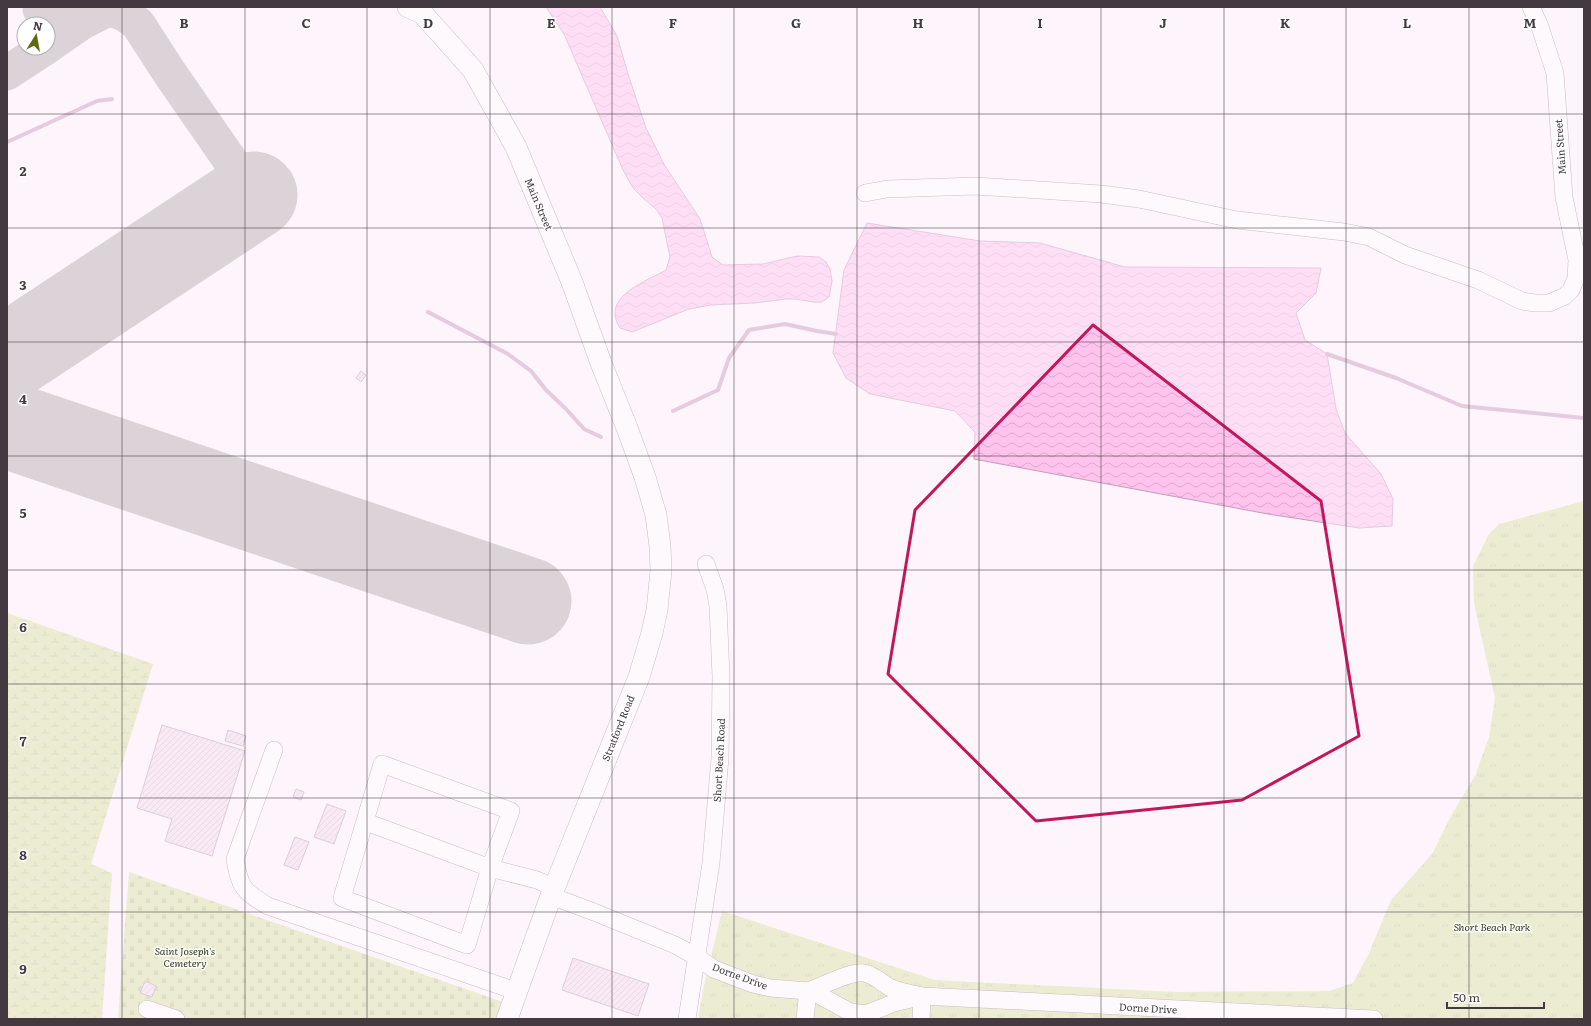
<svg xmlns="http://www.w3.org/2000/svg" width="1591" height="1026" font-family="Literata,serif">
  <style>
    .grass { fill: url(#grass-tufts) }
    .wetland { fill: url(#wetland-marsh) }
    .cemetery { fill: url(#cemetery-stones) }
    .water { fill: url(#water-waves); stroke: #c79aba }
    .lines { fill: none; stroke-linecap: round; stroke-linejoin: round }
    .stream { stroke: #c79aba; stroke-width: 4 }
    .taxiway { stroke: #b4aab0; stroke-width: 35 }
    .runway { stroke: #b4aab0; stroke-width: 87 }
    .building { fill: url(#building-hatch); stroke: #b49ead }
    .minor-casing { stroke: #8d7886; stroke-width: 18 }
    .major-casing { stroke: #8d7886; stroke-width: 22 }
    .minor { stroke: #fff; stroke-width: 17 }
    .major { stroke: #fff; stroke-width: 21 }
    .marked { fill: none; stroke: #c2185b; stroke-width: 3; stroke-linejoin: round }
    .grid { fill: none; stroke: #433940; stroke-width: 1; stroke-opacity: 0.55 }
    .labels { text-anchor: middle; stroke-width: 3; stroke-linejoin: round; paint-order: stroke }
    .street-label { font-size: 10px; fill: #433940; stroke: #fff }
    .park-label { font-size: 10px; font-style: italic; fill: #313614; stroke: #fff }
    .grid-label { font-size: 13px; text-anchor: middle; font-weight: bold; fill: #433940; stroke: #fff; stroke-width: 3; stroke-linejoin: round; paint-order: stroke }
  </style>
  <defs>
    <pattern id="grass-tufts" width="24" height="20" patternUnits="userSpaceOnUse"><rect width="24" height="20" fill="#d6e3a1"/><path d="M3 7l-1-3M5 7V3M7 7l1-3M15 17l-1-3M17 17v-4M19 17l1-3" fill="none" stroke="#b9c48c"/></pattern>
    <pattern id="wetland-marsh" width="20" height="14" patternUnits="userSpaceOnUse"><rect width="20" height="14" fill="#d6e3a1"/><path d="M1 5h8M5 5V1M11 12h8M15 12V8" fill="none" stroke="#b9c48c"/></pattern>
    <pattern id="cemetery-stones" width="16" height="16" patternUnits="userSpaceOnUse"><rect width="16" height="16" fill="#d6e3a1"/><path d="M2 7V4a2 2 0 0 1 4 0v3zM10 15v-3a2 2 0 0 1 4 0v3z" fill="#b9c48c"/></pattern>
    <pattern id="water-waves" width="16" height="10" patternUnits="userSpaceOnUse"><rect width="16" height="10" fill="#ffc4ee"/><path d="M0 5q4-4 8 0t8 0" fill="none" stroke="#dca9cd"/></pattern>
    <pattern id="building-hatch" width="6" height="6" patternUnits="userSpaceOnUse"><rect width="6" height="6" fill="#f3dbeb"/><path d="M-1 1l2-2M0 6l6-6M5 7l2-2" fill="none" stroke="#d2bdcb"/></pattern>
  </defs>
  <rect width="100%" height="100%" fill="#fef4fb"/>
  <polygon class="grass" points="1584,501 1584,1019 698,1019 704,985 722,911 935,980 1176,992 1329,991 1353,983 1369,953 1391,900 1432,854 1452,814 1475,776 1489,737 1495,698 1474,603 1473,566 1489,534 1499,524"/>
  <polygon class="wetland" points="7,613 153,664 91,864 112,873 102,1019 7,1019"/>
  <polygon class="cemetery" points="129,872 503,1002 497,1019 118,1019"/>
  <g class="water">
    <path d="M546,7H600L617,36L628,74L646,128L665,166L700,219L712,257L723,265L763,264L797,256L819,257L826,262L830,269L832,281L829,297L822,302H813L796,299H786L754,303L711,305L689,309L632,332L620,328C600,297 645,282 666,270L670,257L662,218L656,209L644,199L633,188L623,170L564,34Z"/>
    <polygon points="867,223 980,241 1040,243 1125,267 1321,268 1316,293 1296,313 1305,340 1327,354 1336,409 1345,433 1381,474 1393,499 1392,526 1359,528 1268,514 974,459 975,432 955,411 870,394 846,378 833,353 844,270"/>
  </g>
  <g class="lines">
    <g class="stream">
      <polyline points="7,142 97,101 112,99"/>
      <polyline points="428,312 508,354 531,371 546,390 566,409 584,429 601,437"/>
      <polyline points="1327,354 1396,378 1462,406 1584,418"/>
      <polyline points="673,411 718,390 729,358 749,330 785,324 817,331 836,334"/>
    </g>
    <g class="taxiway">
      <path d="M40,9C55,24 64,24 84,21"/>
      <path d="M48,46L84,21L100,13L107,10L117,11L126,15L138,24L169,72L234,166C238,188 233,196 222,215"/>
      <polyline points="7,73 45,48"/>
    </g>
    <g class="runway">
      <polyline points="7,358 254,195"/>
      <polyline points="7,425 528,601"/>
    </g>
  </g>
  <g class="building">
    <polygon points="361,371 366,375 361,382 356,378"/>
    <polygon points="162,725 245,751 212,856 165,841 172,819 137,808"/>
    <polygon points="228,730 246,736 243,746 225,741"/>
    <polygon points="296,789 304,792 301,800 293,797"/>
    <polygon points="327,804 346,811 334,844 314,837"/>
    <polygon points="295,837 309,842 298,870 284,865"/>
    <polygon points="573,958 649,984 638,1016 562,990"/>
    <polygon points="145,981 156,986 152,997 140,993"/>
  </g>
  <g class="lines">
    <defs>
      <g id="minor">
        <polyline points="865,193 887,189 975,186 1101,194 1139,199 1237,220 1344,232 1369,237 1405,255 1478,280 1522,301 1535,303 1549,303 1565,296 1571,290 1576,278 1577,260 1564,197 1555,73 1539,24 1531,7"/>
        <path d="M274,750L235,859C240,888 243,891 268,906L516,991"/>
        <polygon points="382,764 511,811 490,868 467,945 342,898"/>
        <polyline points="366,822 490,868 537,880 555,888"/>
        <polyline points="551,896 594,912 675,945 697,957 714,969 753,984 771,988 808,991 817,994 850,1012 866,1014 894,1003 919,997"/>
        <path d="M808,991C823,986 850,971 864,973C874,975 881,982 889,987C900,992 911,993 922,996L1374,1019"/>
        <polyline points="147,1009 176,1019"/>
        <polyline points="687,1019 711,863 720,758 721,676 718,606 715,589 706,564"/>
        <polyline points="805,1019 808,991"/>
        <polyline points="921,1019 922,996"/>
      </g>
      <polyline id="major" points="408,7 422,13 473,70 516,147 572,282 601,363 627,428 645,477 656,515 660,546 661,571 657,610 652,633 639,677 551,896 507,1019"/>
    </defs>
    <use href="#minor" class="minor-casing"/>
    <use href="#major" class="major-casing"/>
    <use href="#minor" class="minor"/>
    <use href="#major" class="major"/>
  </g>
  <path d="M0 0H1591V1026H0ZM1093,325L1321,501L1359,736L1242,800L1036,821L888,674L915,510Z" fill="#fef4fb" fill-opacity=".55" fill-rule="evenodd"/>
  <path class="marked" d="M1093,325L1321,501L1359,736L1242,800L1036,821L888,674L915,510Z"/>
  <path class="grid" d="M122,7V1019M245,7V1019M367,7V1019M490,7V1019M612,7V1019M734,7V1019M857,7V1019M979,7V1019M1101,7V1019M1224,7V1019M1346,7V1019M1469,7V1019M7,114H1584M7,228H1584M7,342H1584M7,456H1584M7,570H1584M7,684H1584M7,798H1584M7,912H1584"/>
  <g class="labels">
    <g class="street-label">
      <text transform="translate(1560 147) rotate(-94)" y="4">Main Street</text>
      <text transform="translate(539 204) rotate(67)" y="4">Main Street</text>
      <text transform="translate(618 728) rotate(-68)" y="4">Stratford Road</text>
      <text transform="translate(719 760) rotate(-87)" y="4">Short Beach Road</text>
      <text transform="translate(740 976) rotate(20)" y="4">Dorne Drive</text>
      <text transform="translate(1148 1008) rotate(3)" y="4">Dorne Drive</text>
    </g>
    <g class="park-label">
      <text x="1492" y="931">Short Beach Park</text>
      <text x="185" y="955">Saint Joseph's<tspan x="185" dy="12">Cemetery</tspan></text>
    </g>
  </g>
  <g class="grid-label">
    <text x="184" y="28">B</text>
    <text x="306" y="28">C</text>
    <text x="428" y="28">D</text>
    <text x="551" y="28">E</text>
    <text x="673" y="28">F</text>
    <text x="796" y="28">G</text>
    <text x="918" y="28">H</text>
    <text x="1040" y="28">I</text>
    <text x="1163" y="28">J</text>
    <text x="1285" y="28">K</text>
    <text x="1407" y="28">L</text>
    <text x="1530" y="28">M</text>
    <text x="23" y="176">2</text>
    <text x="23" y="290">3</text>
    <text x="23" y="404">4</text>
    <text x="23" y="518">5</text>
    <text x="23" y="632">6</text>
    <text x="23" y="746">7</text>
    <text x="23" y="860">8</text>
    <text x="23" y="974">9</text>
  </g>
  <rect width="1591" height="1026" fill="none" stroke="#433940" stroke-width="16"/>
  <g transform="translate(36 36) rotate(11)"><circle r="19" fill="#ffffff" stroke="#b4b0b3"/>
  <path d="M0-3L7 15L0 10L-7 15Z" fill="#5e6b12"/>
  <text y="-6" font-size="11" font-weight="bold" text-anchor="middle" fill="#433940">N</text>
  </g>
  <path d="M1447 1002v6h97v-6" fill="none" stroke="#433940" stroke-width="2"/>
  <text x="1453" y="1002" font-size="12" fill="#433940" stroke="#ffffff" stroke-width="3" paint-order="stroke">50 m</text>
</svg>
